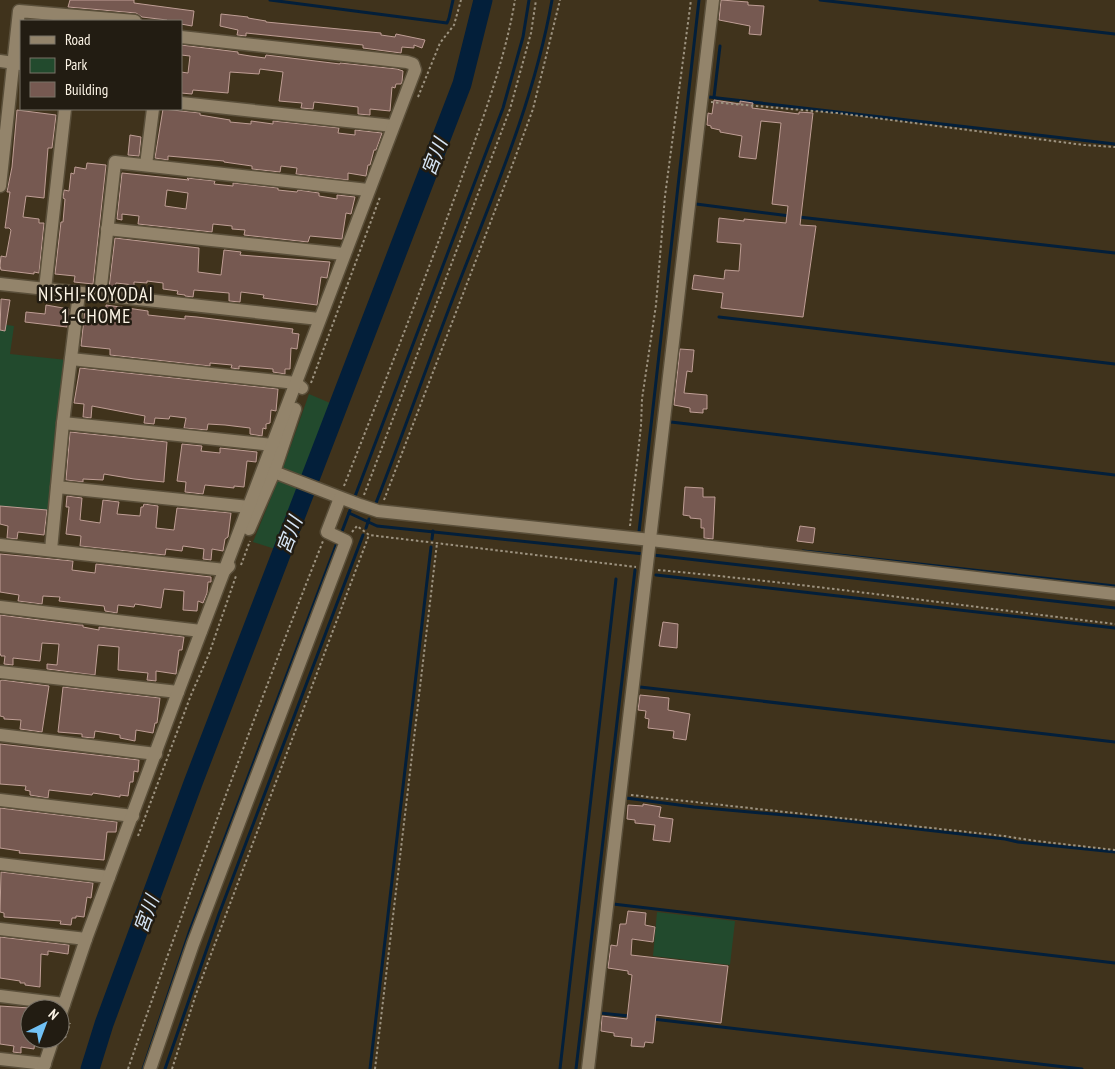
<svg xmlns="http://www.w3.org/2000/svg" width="1115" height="1069" font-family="'PT Sans Narrow','Noto Sans JP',sans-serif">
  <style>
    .green { fill: #224a2d }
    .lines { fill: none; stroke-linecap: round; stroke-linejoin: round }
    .stream { stroke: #031f3a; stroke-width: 3 }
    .river { stroke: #031f3a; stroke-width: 19 }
    .building { fill: #765951; stroke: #bf9e95; fill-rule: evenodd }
    .minor-casing { stroke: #5a4f3a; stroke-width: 15 }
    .path { stroke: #9d9380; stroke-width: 2; stroke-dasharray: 2.5 2.5; stroke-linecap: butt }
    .minor { stroke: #93846b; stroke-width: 12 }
    .labels { text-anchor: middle; stroke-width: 5; stroke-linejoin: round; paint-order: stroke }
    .water-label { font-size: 19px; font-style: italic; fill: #d7e6f6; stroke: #221c12 }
    .neighbourhood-label { font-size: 19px; letter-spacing: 1px; fill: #fcf4e6; stroke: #221c12 }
  </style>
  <rect width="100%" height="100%" fill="#40331c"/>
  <g class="green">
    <polygon points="0,324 14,326 10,354 67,360 51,512 0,506"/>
    <polygon points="309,394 330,403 275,549 253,542 283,468"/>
    <polygon points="657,912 735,921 730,965 653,956"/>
  </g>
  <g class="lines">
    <g class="stream">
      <polyline points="270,0 447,23 449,18 453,0"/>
      <polyline points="820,0 1115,34"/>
      <polyline points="709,97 1115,144"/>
      <polyline points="714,97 720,46"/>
      <polyline points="696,204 790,216"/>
      <polyline points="799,217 1115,253"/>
      <polyline points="719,317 1115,364"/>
      <polyline points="671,422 1115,475"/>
      <polyline points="354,499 503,108 523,37 529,0"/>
      <path d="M376,503C405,429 431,354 460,280C496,188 535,97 552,0"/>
      <polyline points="349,513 377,526 644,554"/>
      <polyline points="366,528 369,519"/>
      <polyline points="639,532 699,0"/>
      <polyline points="341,534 352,505"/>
      <polyline points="432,539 433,531"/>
      <polyline points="803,551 1115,586"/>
      <polyline points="653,555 1115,608"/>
      <polyline points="656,575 1115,628"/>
      <polyline points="640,687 1115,742"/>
      <polyline points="626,798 694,807 830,819 1005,839 1018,842 1115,852"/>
      <polyline points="613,904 1115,963"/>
      <polyline points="600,1013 629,1016"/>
      <polyline points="653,1019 1082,1069"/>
      <polyline points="143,1069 190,930 338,540"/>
      <polyline points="165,1069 219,914 363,535"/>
      <polyline points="370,1069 431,547"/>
      <polyline points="560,1069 616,579"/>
      <polyline points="576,1069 635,570"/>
    </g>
    <polyline class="river" points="90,1069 104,1024 193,783 462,84 483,0"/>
  </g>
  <g class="building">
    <polygon points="70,0 134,0 134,3 194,11 192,26 181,24 181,21 167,21 167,20 142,17 136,13 68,7"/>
    <polygon points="721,0 748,2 748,5 764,6 761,35 749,34 750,26 719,20"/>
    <polygon points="221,14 248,17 248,18 266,21 266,22 381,33 381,35 395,37 396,34 425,40 422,48 414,45 414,48 402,47 401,53 363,48 363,45 246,33 246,36 237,35 238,30 220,26"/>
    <polygon points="181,45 238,52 238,54 250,56 265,58 266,55 340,64 340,63 397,69 403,71 402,82 401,84 396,84 395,88 392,87 390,111 370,109 370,115 358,114 358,107 314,102 313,109 301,108 302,103 279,101 283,72 260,69 259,74 230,72 228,93 193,90 192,94 181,93 181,72 188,73 190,56 181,55"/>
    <polygon points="714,100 740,104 740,101 753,103 752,108 799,114 799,112 813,113 800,225 816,226 803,317 721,308 723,293 692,289 694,275 724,279 725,270 739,271 741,244 717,242 719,218 744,221 744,219 786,223 788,206 772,204 781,123 761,121 756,159 739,157 742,136 720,132 720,130 711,128 711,126 707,125 708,113 712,114"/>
    <polygon points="163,109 200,113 200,115 230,120 230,122 251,124 251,121 273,124 273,121 339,128 338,133 355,135 355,130 382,133 376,150 374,150 370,165 368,165 366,176 348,173 348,180 296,174 297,168 281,166 280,172 252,169 252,166 224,162 224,161 168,156 168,160 155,158"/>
    <polygon points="17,110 56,115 52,148 48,148 44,198 26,196 23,217 39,219 39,223 44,223 39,273 34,272 34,274 1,270 0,266 1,256 6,257 11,230 9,228 5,228 10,192 7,192 12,167"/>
    <polygon points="130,135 141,137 139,156 128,155"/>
    <polygon points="87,163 106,165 93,284 74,282 75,276 55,274 61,222 63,222 65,199 63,198 64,190 69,191 71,173 74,174 75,167 86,169"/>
    <path d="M122,173L189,180L187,178L215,181L214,184L233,186V183L278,188V190L297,192L298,190L319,193V196L337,199V195L355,197L351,214L346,213L342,239L310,236L308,242L244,235L245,230L232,229V226L213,224L212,232L138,224L139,216L122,214V220L117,219ZM167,190L188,193L186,209L165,206Z"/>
    <polygon points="115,238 199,248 198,272 221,275 224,250 241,252 240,255 330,262 327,278 321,277 317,305 263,298 264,295 241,292 240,302 229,301 229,293 194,290 193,297 185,296 185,295 177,294 178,291 163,289 163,283 147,281 147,283 134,282 134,285 116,283 115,288 109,288"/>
    <polygon points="1,299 10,300 5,331 0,330"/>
    <polygon points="46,305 69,309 67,327 25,322 26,312 45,314"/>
    <polygon points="106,305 148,311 148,315 185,319 185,316 197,317 293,329 292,333 299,334 297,349 291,348 290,369 285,369 285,374 273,372 273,369 239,366 239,369 231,368 232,365 210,363 210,366 110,355 110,349 81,346 85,309 104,311 104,309 106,309"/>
    <polygon points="680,349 694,350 692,372 687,371 684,393 707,395 707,409 703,409 703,413 690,412 690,408 674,405"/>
    <polygon points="80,368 278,389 276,411 271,410 270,423 266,424 266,429 263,428 262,436 250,434 250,428 225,425 208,424 207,430 184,428 186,418 170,416 169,419 155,418 154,424 144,423 145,416 92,406 91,418 83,417 84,404 74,403"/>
    <polygon points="70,432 167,442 164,480 164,482 134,479 104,474 103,480 83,479 83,482 66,480"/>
    <polygon points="182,444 202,446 201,451 220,453 220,448 257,452 256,462 247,461 244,487 234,486 234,488 205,485 203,494 185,492 186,482 177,481"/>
    <polygon points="685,487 703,488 703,497 715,497 713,539 704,538 704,528 701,528 701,519 690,518 690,516 683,515"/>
    <polygon points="67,496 82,498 80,520 100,523 103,500 119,502 117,514 140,516 141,507 143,507 144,504 158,506 156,528 174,530 177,508 231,513 228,537 225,539 223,551 212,549 211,560 203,559 204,549 183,546 182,551 166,549 165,555 80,546 81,536 66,534 69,507 66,507"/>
    <polygon points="0,506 47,510 44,535 18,532 17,539 7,538 8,526 0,524"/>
    <polygon points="800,526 815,528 813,543 797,541"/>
    <polygon points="0,554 73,561 72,570 95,573 96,564 211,577 211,582 208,582 207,593 203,603 198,601 197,611 183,610 184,591 164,589 161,608 135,604 134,607 118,605 117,613 105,611 104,606 59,601 60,597 43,596 42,604 18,601 19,595 0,592"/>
    <polygon points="0,615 79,625 83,625 83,627 99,630 99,627 184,637 182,650 179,650 176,674 156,671 156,681 147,680 148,673 118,670 119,647 98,645 95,675 47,669 47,664 57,665 59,644 42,643 40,661 13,658 13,665 4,664 5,656 1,656 0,653"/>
    <polygon points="663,622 678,624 677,648 659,646"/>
    <polygon points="2,680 49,686 42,732 20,729 21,720 4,719 4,717 0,716 0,681"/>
    <polygon points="63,687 160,698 157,723 155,723 153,733 136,730 135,741 120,738 120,735 95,731 94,738 82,737 82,734 58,732"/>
    <polygon points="640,695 669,698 668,710 690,714 686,740 673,738 674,731 648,728 649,719 645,718 646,711 638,710"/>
    <polygon points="0,744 139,760 138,772 134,771 133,782 130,782 128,796 120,795 120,797 93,793 92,795 49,790 48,798 30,795 30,791 25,790 26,786 0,784"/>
    <polygon points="643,804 661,807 659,817 673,819 670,842 653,840 655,825 635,823 635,820 627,819 628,805 643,806"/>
    <polygon points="0,808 117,822 116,832 107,832 104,860 19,853 20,851 0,848"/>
    <polygon points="1,872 93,883 91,898 87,897 84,917 76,916 76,918 72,918 71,925 60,924 61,921 4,917 4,913 0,912"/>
    <polygon points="628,911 646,913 645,925 655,927 653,942 632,939 631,955 728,966 721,1023 656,1015 653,1043 645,1042 644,1047 631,1046 632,1038 614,1036 614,1033 601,1031 602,1016 627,1019 632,975 628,974 628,971 608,968 611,945 617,946 620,924 626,924"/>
    <polygon points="0,937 69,945 68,954 48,951 48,955 41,954 40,987 25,985 25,983 20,983 20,981 0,978"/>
    <polygon points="0,1006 30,1008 30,1039 35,1039 34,1049 21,1047 21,1053 13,1052 14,1046 0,1044"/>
  </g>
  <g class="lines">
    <defs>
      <g id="minor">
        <polyline points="0,61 21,64"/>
        <polyline points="181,103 393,126"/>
        <polyline points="146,165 153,109"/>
        <polyline points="0,186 19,11 135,21"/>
        <polyline points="107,229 344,254"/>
        <polyline points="0,284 319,319"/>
        <polyline points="45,289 65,109"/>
        <polyline points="100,295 115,162 368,190"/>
        <polyline points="71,359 296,383 302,388"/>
        <polyline points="63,423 273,445"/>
        <polyline points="274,472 360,505 378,511 651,540 1115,594"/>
        <polyline points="57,487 249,507"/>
        <polyline points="249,529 274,472 295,409"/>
        <polyline points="0,545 225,570 229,566"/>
        <polyline points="51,550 63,423 79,293"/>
        <polyline points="0,607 201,631"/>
        <polyline points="0,672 178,692"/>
        <polyline points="0,735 156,754"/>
        <polyline points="0,800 133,816"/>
        <polyline points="0,864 109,877"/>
        <polyline points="0,929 86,939"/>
        <polyline points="0,996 64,1004"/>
        <polyline points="60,1016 86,939 178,692 415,70 413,64 407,62 181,37"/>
        <polyline points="0,1059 45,1064"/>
        <polyline points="43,1069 53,1039"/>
        <polyline points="150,1069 193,944 346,541 327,532 340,498"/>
        <polyline points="588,1069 713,0"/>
      </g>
    </defs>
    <use href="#minor" class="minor-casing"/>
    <g class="path">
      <polyline points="418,97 440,43 454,25 461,0"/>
      <polyline points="711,102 837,113 1084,145 1115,147"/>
      <polyline points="311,383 380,197"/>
      <path d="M344,486C383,387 422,288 458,188C480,126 504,65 515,0"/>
      <polyline points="364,495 510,109 531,33 536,0"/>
      <polyline points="384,500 512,166 533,109 560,0"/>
      <polyline points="630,526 641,426 642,399 656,305 665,196 691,0"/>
      <polyline points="352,532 357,526 369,535 636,567"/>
      <polyline points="241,565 250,541"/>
      <path d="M658,570C811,584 963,606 1115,624"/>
      <polyline points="631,795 1004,836 1036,841 1115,850"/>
      <polyline points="138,836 191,695 209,654 236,576"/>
      <polyline points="65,1038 70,1023"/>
      <path d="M128,1069C189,892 254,716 323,541"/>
      <polyline points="172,1069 196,994 369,535"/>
      <polyline points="375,1069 437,543"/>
    </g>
    <use href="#minor" class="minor"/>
  </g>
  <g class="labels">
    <g class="water-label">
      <text transform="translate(434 157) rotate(-69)" y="7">宮川</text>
      <text transform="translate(289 535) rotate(-69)" y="7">宮川</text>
      <text transform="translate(146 914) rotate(-70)" y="7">宮川</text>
    </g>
    <g class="neighbourhood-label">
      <text x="96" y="301">NISHI-KOYODAI<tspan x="96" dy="22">1-CHOME</tspan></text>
    </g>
  </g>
  <rect x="20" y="20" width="162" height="90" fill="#221c12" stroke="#797267"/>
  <rect x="30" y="36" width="25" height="8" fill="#93846b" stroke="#797267"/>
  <text x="65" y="45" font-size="15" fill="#fcf4e6">Road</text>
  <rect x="30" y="58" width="25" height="15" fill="#224a2d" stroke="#797267"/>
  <text x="65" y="70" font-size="15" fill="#fcf4e6">Park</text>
  <rect x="30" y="82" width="25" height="15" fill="#765951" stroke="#797267"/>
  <text x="65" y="95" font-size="15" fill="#fcf4e6">Building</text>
  <g transform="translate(45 1024) rotate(42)"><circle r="24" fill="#221c12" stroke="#797267"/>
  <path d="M0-4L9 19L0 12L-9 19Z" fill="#71c1f5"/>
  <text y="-8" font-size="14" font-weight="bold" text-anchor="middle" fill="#fcf4e6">N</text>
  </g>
</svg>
